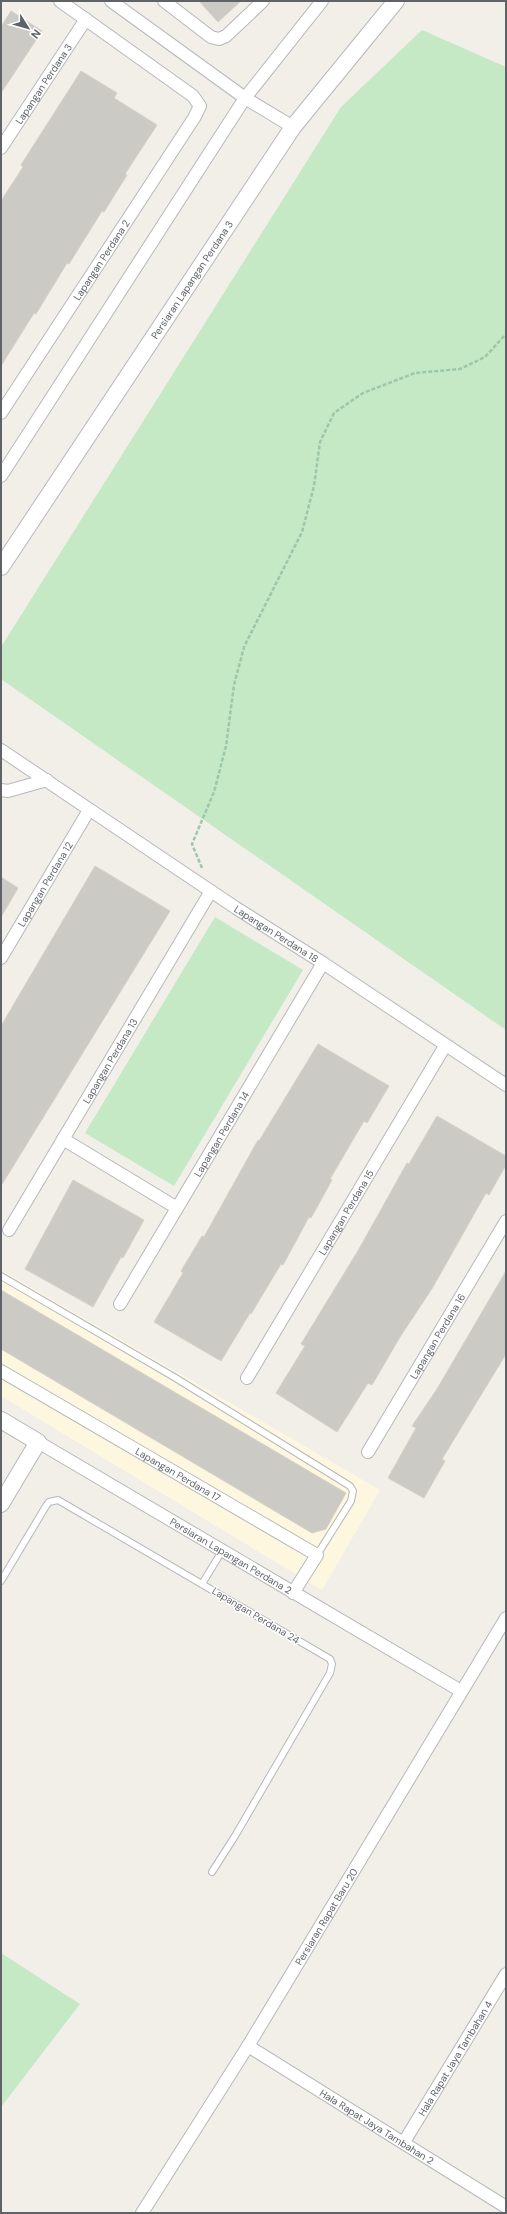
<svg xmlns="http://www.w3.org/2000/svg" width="507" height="2214" font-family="'DM Sans',sans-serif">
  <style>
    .commercial { fill: #fef7e0 }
    .green { fill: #c5e8c5 }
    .building { fill: #cccac5; stroke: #d6d1c6 }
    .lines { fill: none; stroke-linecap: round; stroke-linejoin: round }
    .service-casing { stroke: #b5b8bc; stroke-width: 8 }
    .minor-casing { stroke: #b5b8bc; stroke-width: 14 }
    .tertiary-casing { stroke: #b5b8bc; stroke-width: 18 }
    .path { stroke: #9cc7a9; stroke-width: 2.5; stroke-dasharray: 4 2; stroke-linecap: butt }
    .service { stroke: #fff; stroke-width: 6 }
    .minor { stroke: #fff; stroke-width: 12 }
    .tertiary { stroke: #fff; stroke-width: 16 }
    .labels { text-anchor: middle; stroke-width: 3; stroke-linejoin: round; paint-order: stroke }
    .street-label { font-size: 10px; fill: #5f6368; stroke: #fff }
  </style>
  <rect width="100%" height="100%" fill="#f1efe8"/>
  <polygon class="commercial" points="1,1270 380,1490 322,1590 1,1396"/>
  <g class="green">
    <polygon points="422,30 506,67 506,1030 1,679 1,647 341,107"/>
    <polygon points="215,917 303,970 174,1186 85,1133"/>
    <polygon points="1,1953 80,2004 1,2107"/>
  </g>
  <g class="building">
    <polygon points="199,1 241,1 218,22"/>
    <polygon points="11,11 42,31 1,93 1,27"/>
    <polygon points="81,71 117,93 114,98 157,125 125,174 127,175 104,212 102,211 69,264 67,263 36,314 34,313 1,366 1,201 23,167 21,165"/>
    <polygon points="95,866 170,911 1,1186 1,1026"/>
    <polygon points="1,877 18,888 1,917"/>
    <polygon points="318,1044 389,1086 367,1123 364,1121 330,1179 332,1180 311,1218 309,1217 283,1265 281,1264 251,1314 250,1313 221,1361 154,1322 183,1273 181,1271 202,1236 204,1237 258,1140 259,1141"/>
    <polygon points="437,1116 506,1156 506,1165 489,1195 486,1193 433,1287 400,1337 372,1385 368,1383 337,1432 276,1393 305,1346 301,1344 359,1249 407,1163 409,1164"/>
    <polygon points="73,1180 144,1220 123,1258 121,1257 93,1307 25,1269"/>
    <polygon points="506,1271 506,1354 442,1459 445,1461 424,1498 388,1478 416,1428 412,1426 437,1389"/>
    <polygon points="1,1290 346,1493 326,1529 312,1533 1,1349"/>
  </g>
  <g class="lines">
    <defs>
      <g id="service">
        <polyline points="1,1276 174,1377 350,1486 353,1491 351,1501 317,1555"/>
        <polyline points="1,1581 46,1506 49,1502 58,1500 330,1659 332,1664 330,1673 235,1836 212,1872"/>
        <polyline points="202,1584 222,1551"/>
      </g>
      <g id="minor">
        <polyline points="111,1 245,98 293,127"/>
        <polyline points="164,1 211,37 219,39 226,36 263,1"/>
        <path id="s1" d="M1,148L86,19"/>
        <path id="s2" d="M1,413L194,118L200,106L193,96L60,1"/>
        <polyline points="1,476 245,98 322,1"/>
        <path id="s3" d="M1,750L236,908L323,963L506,1085"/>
        <polyline points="1,790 8,791 47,780"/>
        <path id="s4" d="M1,958L89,810"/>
        <polyline points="63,1139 177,1208"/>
        <path id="s5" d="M9,1230L211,891"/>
        <path id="s6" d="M120,1304L323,963"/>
        <path id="s7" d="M1,1371L317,1555L293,1593"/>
        <path id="s8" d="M247,1378L445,1046"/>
        <path id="s9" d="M38,1442L461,1691"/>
        <path id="s10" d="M368,1452L506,1221"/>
        <path id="s11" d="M248,2046L506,2207"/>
        <path id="s12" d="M404,2142L506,1974"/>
        <path id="s13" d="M142,2213L248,2046L506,1618"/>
      </g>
      <g id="tertiary">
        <path id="s14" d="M1,567L293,127L396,1"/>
        <polyline points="1,1420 38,1442 1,1504"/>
      </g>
    </defs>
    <use href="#service" class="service-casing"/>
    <use href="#minor" class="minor-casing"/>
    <use href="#tertiary" class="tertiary-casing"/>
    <polyline class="path" points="202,868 192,844 214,792 226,746 234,685 244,647 302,532 314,486 320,442 334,413 363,393 415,373 460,369 485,357 506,334"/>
    <use href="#service" class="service"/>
    <use href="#minor" class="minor"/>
    <use href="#tertiary" class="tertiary"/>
  </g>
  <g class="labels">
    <g class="street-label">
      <text dy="4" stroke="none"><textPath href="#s1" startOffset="77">Lapangan Perdana 3</textPath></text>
      <text dy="4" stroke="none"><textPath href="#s2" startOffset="183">Lapangan Perdana 2</textPath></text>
      <text dy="4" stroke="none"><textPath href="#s14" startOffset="345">Persiaran Lapangan Perdana 3</textPath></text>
      <text dy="4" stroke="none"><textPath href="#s4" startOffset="86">Lapangan Perdana 12</textPath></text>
      <text dy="4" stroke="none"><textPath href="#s3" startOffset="331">Lapangan Perdana 18</textPath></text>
      <text dy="4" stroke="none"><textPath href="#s5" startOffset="197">Lapangan Perdana 13</textPath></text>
      <text dy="4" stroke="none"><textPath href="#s6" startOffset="198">Lapangan Perdana 14</textPath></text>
      <text dy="4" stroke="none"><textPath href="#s8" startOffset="193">Lapangan Perdana 15</textPath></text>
      <text dy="4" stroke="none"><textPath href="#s10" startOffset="135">Lapangan Perdana 16</textPath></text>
      <text dy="4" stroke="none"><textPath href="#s7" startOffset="205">Lapangan Perdana 17</textPath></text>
      <text dy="4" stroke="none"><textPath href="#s9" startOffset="224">Persiaran Lapangan Perdana 2</textPath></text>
      <text transform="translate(256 1615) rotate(31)" y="4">Lapangan Perdana 24</text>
      <text dy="4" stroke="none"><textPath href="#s13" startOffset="349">Persiaran Rapat Baru 20</textPath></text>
      <text dy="4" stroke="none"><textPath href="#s12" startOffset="98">Hala Rapat Jaya Tambahan 4</textPath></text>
      <text dy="4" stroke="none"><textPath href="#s11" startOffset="152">Hala Rapat Jaya Tambahan 2</textPath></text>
    </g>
  </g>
  <rect width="507" height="2214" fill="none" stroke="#5f6368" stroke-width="4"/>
  <g transform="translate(28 28) rotate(127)" stroke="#ffffff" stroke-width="3" paint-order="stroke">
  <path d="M0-3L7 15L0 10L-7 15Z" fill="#5f6368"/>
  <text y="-6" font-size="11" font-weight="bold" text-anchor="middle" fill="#5f6368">N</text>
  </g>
</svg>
